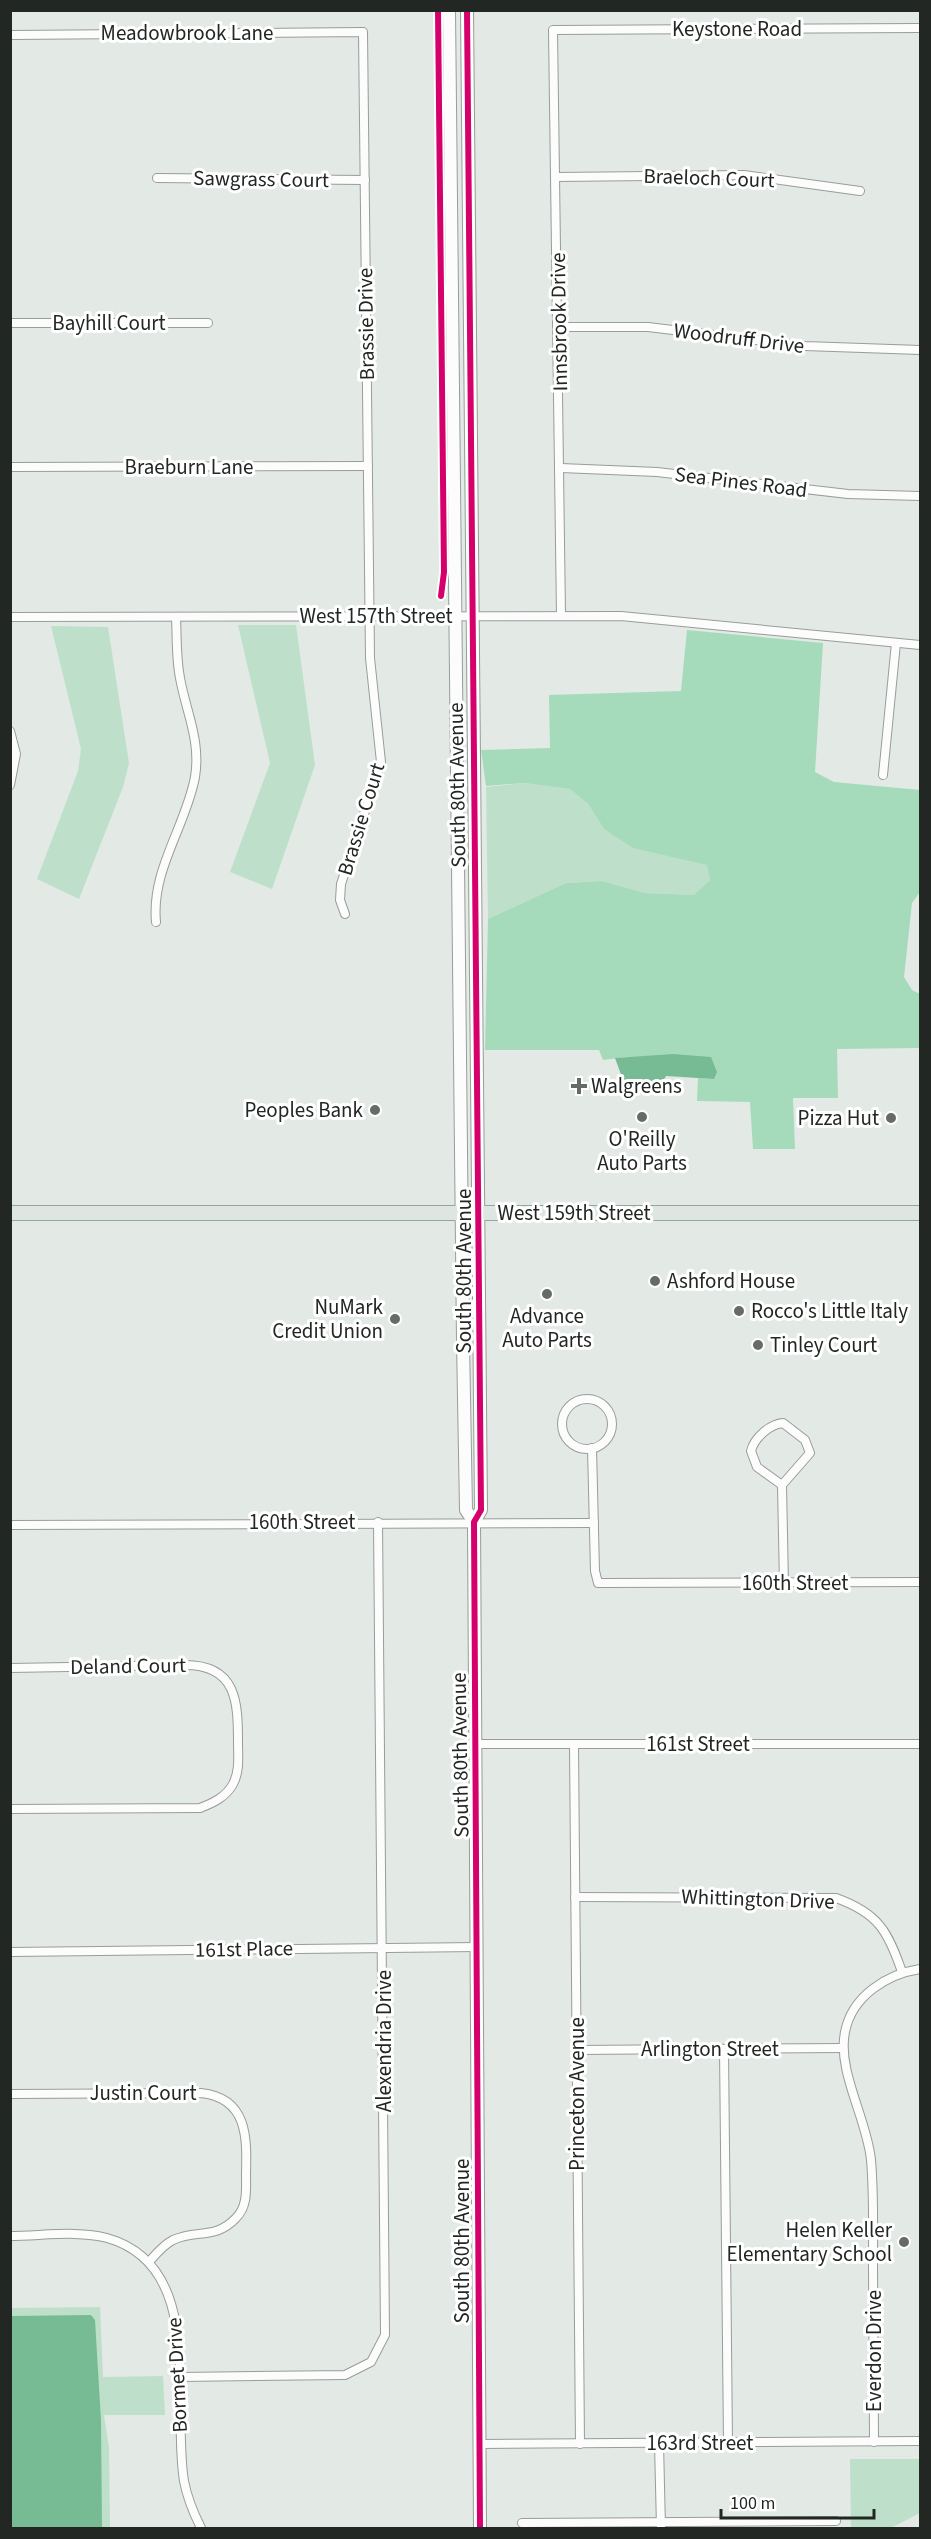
<svg xmlns="http://www.w3.org/2000/svg" width="931" height="2539" font-family="'Source Sans 3',sans-serif">
  <style>
    .green { fill: #bee0ca }
    .forest { fill: #a5dbba }
    .water { fill: #76bb93 }
    .lines { fill: none; stroke-linecap: round; stroke-linejoin: round }
    .street-casing { stroke: #989d9a; stroke-width: 10 }
    .secondary-casing { stroke: #989d9a; stroke-width: 14 }
    .primary-casing { stroke: #96a69c; stroke-width: 16 }
    .street { stroke: #fbfcfb; stroke-width: 8 }
    .secondary { stroke: #fbfcfb; stroke-width: 12 }
    .primary { stroke: #dee6e2; stroke-width: 14 }
    .cycleway-casing { stroke: #fff; stroke-width: 10 }
    .cycleway { stroke: #d6006c; stroke-width: 6 }
    .poi-dot { fill: #666b68; stroke: #fff; stroke-width: 2 }
    .labels { text-anchor: middle; stroke-width: 6; stroke-linejoin: round; paint-order: stroke }
    .street-label { font-size: 21px; fill: #222724; stroke: #fff }
    .poi-label { font-size: 21px; fill: #222724; stroke: #fff; text-anchor: start }
  </style>
  <rect width="100%" height="100%" fill="#e3e9e5"/>
  <g class="green">
    <polygon points="238,625 296,625 315,765 272,889 230,872 270,763"/>
    <polygon points="51,626 108,627 129,763 123,787 79,899 37,879 78,771 81,749"/>
    <polygon points="524,783 570,789 588,804 604,829 675,857 708,865 710,881 694,895 645,893 602,881 566,883 488,919 486,787"/>
    <polygon points="100,2307 103,2377 163,2376 165,2415 104,2415 109,2448 110,2528 11,2528 10,2308"/>
    <polygon points="850,2459 920,2459 920,2513 891,2528 851,2528"/>
  </g>
  <polygon class="forest" points="687,630 823,643 815,772 834,782 920,790 920,892 912,903 904,977 912,990 920,994 920,1048 837,1049 838,1098 793,1098 795,1149 753,1149 750,1102 697,1101 698,1078 714,1079 627,1057 603,1060 599,1050 485,1050 488,919 566,883 602,881 645,893 694,895 710,880 707,865 633,848 604,829 588,804 570,789 524,783 486,786 481,750 550,748 549,695 681,691"/>
  <g class="water">
    <polygon points="673,1054 711,1057 717,1072 714,1079 666,1076 660,1086 640,1092 623,1080 615,1058"/>
    <polygon points="91,2315 95,2320 101,2420 102,2528 11,2528 11,2316"/>
  </g>
  <g class="lines">
    <defs>
      <g id="street">
        <polyline points="10,35 363,32 370,658 381,762 341,884 340,900 345,914"/>
        <polyline points="556,177 744,175 860,191"/>
        <polyline points="157,178 365,180"/>
        <polyline points="10,323 208,323"/>
        <polyline points="558,327 648,327 805,346 920,350"/>
        <polyline points="10,467 368,466"/>
        <polyline points="561,468 657,472 848,494 920,496"/>
        <polyline points="561,615 553,30 920,28"/>
        <polyline points="10,617 621,616 920,645"/>
        <polyline points="10,731 16,754 10,785"/>
        <polyline points="883,775 896,643"/>
        <path d="M156,922C151,870 186,826 195,777C201,740 186,712 180,678C176,658 177,637 176,618"/>
        <circle cx="587" cy="1424" r="25"/>
        <polyline points="592,1448 595,1571 598,1583 920,1582"/>
        <path d="M782,1485L757,1467L751,1451C754,1438 770,1424 783,1423L805,1440L810,1453L782,1485L784,1584"/>
        <polyline points="10,1525 594,1523"/>
        <path d="M10,1668L185,1665C237,1665 238,1702 238,1743C238,1756 240,1771 233,1784C226,1797 213,1803 200,1808L10,1809"/>
        <polyline points="476,1744 920,1744"/>
        <polyline points="574,1744 580,2444"/>
        <path d="M575,1897L836,1898C878,1913 888,1931 902,1972"/>
        <polyline points="10,1952 478,1947"/>
        <polyline points="724,2049 728,2443"/>
        <polyline points="577,2050 843,2048"/>
        <path d="M10,2094L201,2093C248,2098 247,2138 246,2174C246,2189 248,2206 236,2218C215,2240 197,2229 173,2240C163,2245 156,2254 149,2262"/>
        <path d="M10,2236C41,2236 78,2230 107,2238C207,2266 171,2403 184,2481C187,2497 194,2514 201,2528"/>
        <polyline points="179,2377 345,2375 371,2362 385,2335 378,1522"/>
        <path d="M874,2442C874,2383 873,2324 873,2265C873,2230 874,2195 871,2160C867,2119 837,2071 845,2032C852,1996 887,1974 920,1969"/>
        <polyline points="659,2443 661,2528"/>
        <polyline points="480,2444 920,2441"/>
        <polyline points="522,2523 836,2521"/>
      </g>
      <g id="secondary">
        <polyline points="449,10 463,1341 466,1510 474,1522"/>
        <polyline points="467,10 481,1510 474,1522 480,2528"/>
      </g>
      <polyline id="primary" points="10,1213 920,1213"/>
    </defs>
    <use href="#street" class="street-casing"/>
    <use href="#secondary" class="secondary-casing"/>
    <use href="#primary" class="primary-casing"/>
    <use href="#street" class="street"/>
    <use href="#secondary" class="secondary"/>
    <use href="#primary" class="primary"/>
    <defs>
      <g id="cycleway">
        <polyline points="438,10 444,572 441,596"/>
        <polyline points="467,10 481,1510 474,1522 480,2528"/>
      </g>
    </defs>
    <use href="#cycleway" class="cycleway-casing"/>
    <use href="#cycleway" class="cycleway"/>
  </g>
  <g class="poi-dot">
    <path d="M576 1077h6v6h6v6h-6v6h-6v-6h-6v-6h6z"/>
    <circle cx="375" cy="1110" r="6"/>
    <circle cx="642" cy="1117" r="6"/>
    <circle cx="891" cy="1118" r="6"/>
    <circle cx="655" cy="1281" r="6"/>
    <circle cx="547" cy="1294" r="6"/>
    <circle cx="739" cy="1311" r="6"/>
    <circle cx="395" cy="1319" r="6"/>
    <circle cx="758" cy="1345" r="6"/>
    <circle cx="904" cy="2242" r="6"/>
  </g>
  <g class="labels">
    <g class="street-label">
      <text x="737" y="36">Keystone Road</text>
      <text x="187" y="40">Meadowbrook Lane</text>
      <text transform="translate(709 178) rotate(2)" y="7">Braeloch Court</text>
      <text transform="translate(261 179) rotate(1)" y="7">Sawgrass Court</text>
      <text transform="translate(559 322) rotate(-91)" y="7">Innsbrook Drive</text>
      <text x="109" y="330">Bayhill Court</text>
      <text transform="translate(366 324) rotate(-91)" y="7">Brassie Drive</text>
      <text transform="translate(739 338) rotate(7)" y="7">Woodruff Drive</text>
      <text x="189" y="474">Braeburn Lane</text>
      <text transform="translate(741 482) rotate(7)" y="7">Sea Pines Road</text>
      <text x="376" y="623">West 157th Street</text>
      <text transform="translate(457 785) rotate(-91)" y="7">South 80th Avenue</text>
      <text transform="translate(361 819) rotate(-73)" y="7">Brassie Court</text>
      <text x="574" y="1220">West 159th Street</text>
      <text transform="translate(464 1271) rotate(-90)" y="7">South 80th Avenue</text>
      <text x="302" y="1529">160th Street</text>
      <text x="795" y="1590">160th Street</text>
      <text transform="translate(128 1666) rotate(-1)" y="7">Deland Court</text>
      <text x="698" y="1751">161st Street</text>
      <text transform="translate(460 1755) rotate(-91)" y="7">South 80th Avenue</text>
      <text transform="translate(758 1899) rotate(2)" y="7">Whittington Drive</text>
      <text transform="translate(244 1949) rotate(-1)" y="7">161st Place</text>
      <text transform="translate(384 2041) rotate(-90)" y="7">Alexendria Drive</text>
      <text x="710" y="2056">Arlington Street</text>
      <text x="143" y="2100">Justin Court</text>
      <text transform="translate(577 2094) rotate(-90)" y="7">Princeton Avenue</text>
      <text transform="translate(462 2241) rotate(-90)" y="7">South 80th Avenue</text>
      <text transform="translate(874 2351) rotate(-90)" y="7">Everdon Drive</text>
      <text transform="translate(177 2375) rotate(-93)" y="7">Bormet Drive</text>
      <text x="700" y="2450">163rd Street</text>
    </g>
    <g class="poi-label">
      <text x="591" y="1093">Walgreens</text>
      <text x="363" y="1117" text-anchor="end">Peoples Bank</text>
      <text x="879" y="1125" text-anchor="end">Pizza Hut</text>
      <text x="642" y="1146" text-anchor="middle">O'Reilly<tspan x="642" dy="24">Auto Parts</tspan></text>
      <text x="667" y="1288">Ashford House</text>
      <text x="383" y="1314" text-anchor="end">NuMark<tspan x="383" dy="24">Credit Union</tspan></text>
      <text x="751" y="1318">Rocco's Little Italy</text>
      <text x="547" y="1323" text-anchor="middle">Advance<tspan x="547" dy="24">Auto Parts</tspan></text>
      <text x="770" y="1352">Tinley Court</text>
      <text x="892" y="2237" text-anchor="end">Helen Keller<tspan x="892" dy="24">Elementary School</tspan></text>
    </g>
  </g>
  <rect width="931" height="2539" fill="none" stroke="#222724" stroke-width="24"/>
  <path d="M721 2509v9h153v-9" fill="none" stroke="#222724" stroke-width="3"/>
  <text x="730" y="2509" font-size="18" fill="#222724" stroke="#ffffff" stroke-width="4.5" paint-order="stroke">100 m</text>
</svg>
